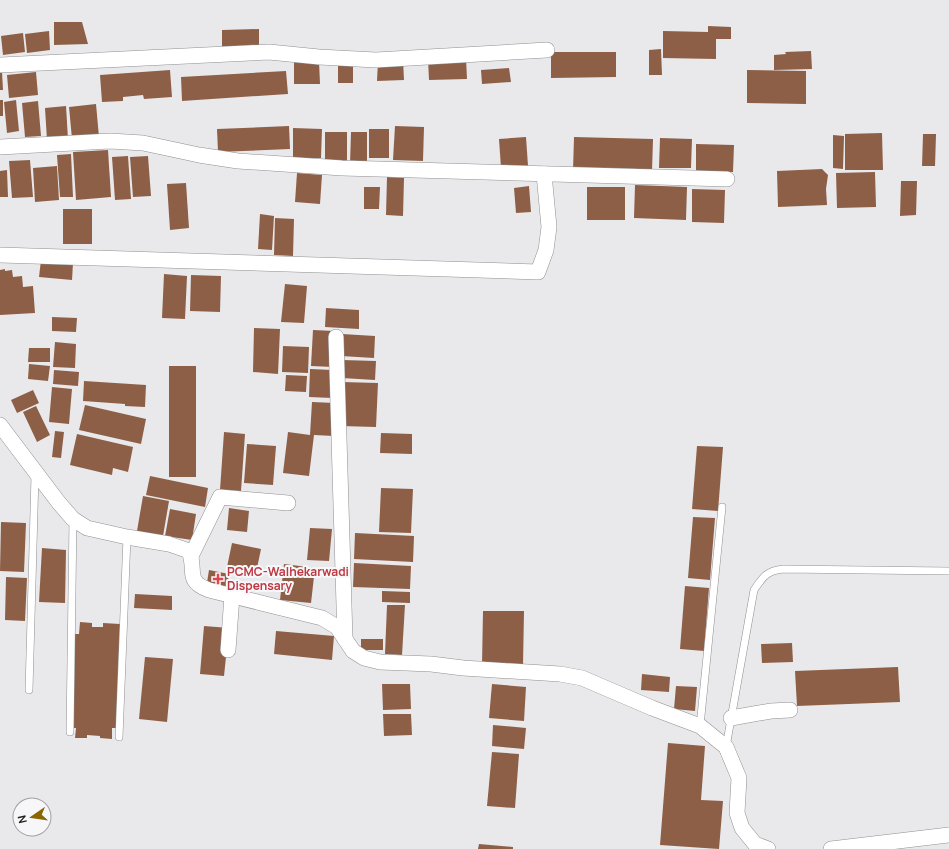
<svg xmlns="http://www.w3.org/2000/svg" width="949" height="849" font-family="Manrope,sans-serif">
  <style>
    .building { fill: #8d5f47 }
    .lines { fill: none; stroke-linecap: round; stroke-linejoin: round }
    .lane-casing { stroke: #909092; stroke-width: 8 }
    .street-casing { stroke: #909092; stroke-width: 16 }
    .lane { stroke: #fff; stroke-width: 7 }
    .street { stroke: #fff; stroke-width: 15 }
    .health-dot { fill: #e0444e; stroke: #f7f7fa; stroke-width: 1.5 }
    .labels { text-anchor: middle; stroke-width: 4; stroke-linejoin: round; paint-order: stroke }
    .health-label { font-size: 12px; font-weight: bold; fill: #be3a42; stroke: #f7f7fa; text-anchor: start }
  </style>
  <rect width="100%" height="100%" fill="#e9e9ec"/>
  <g class="building">
    <polygon points="54,22 82,22 88,44 54,45"/>
    <polygon points="708,26 731,27 731,39 716,39 716,59 663,58 663,31 708,32"/>
    <polygon points="259,29 259,50 222,51 222,30"/>
    <polygon points="49,31 50,50 27,53 25,34"/>
    <polygon points="23,33 25,52 3,55 1,36"/>
    <polygon points="661,49 662,75 649,75 649,50"/>
    <polygon points="811,51 812,69 774,70 774,55 786,54 785,52"/>
    <polygon points="551,52 616,52 616,77 551,78"/>
    <polygon points="466,58 467,79 429,80 428,59"/>
    <polygon points="403,60 404,80 377,81 378,61"/>
    <polygon points="294,61 319,61 320,84 294,84"/>
    <polygon points="353,61 353,83 338,83 338,62"/>
    <polygon points="509,68 511,82 482,84 481,70"/>
    <polygon points="170,70 172,97 144,99 143,95 123,97 123,101 102,102 100,75"/>
    <polygon points="747,70 806,71 806,104 747,103"/>
    <polygon points="286,71 288,94 182,101 181,77"/>
    <polygon points="0,72 2,72 3,90 0,90"/>
    <polygon points="36,72 38,95 9,98 7,75"/>
    <rect x="0" y="100" width="3" height="16"/>
    <polygon points="16,100 19,131 7,133 4,102"/>
    <polygon points="38,101 41,136 25,137 22,103"/>
    <polygon points="96,104 99,137 72,139 69,107"/>
    <polygon points="66,106 68,139 47,140 45,108"/>
    <polygon points="289,126 290,149 218,152 217,129"/>
    <polygon points="395,126 424,127 423,161 393,160"/>
    <polygon points="293,128 322,129 321,158 293,158"/>
    <rect x="369" y="129" width="20" height="29"/>
    <rect x="325" y="132" width="22" height="30"/>
    <polygon points="351,132 367,132 367,164 350,164"/>
    <polygon points="882,133 883,170 845,170 845,134"/>
    <polygon points="923,134 936,134 935,166 922,166"/>
    <polygon points="833,135 844,136 843,169 833,168"/>
    <polygon points="526,137 528,166 501,168 499,139"/>
    <polygon points="574,137 653,139 652,172 573,171"/>
    <polygon points="660,138 692,139 691,168 659,168"/>
    <polygon points="696,144 734,145 733,172 696,171"/>
    <polygon points="108,150 111,197 76,200 73,152"/>
    <polygon points="71,154 73,197 60,197 57,155"/>
    <polygon points="128,156 131,199 115,200 112,157"/>
    <polygon points="148,156 151,196 133,197 130,157"/>
    <polygon points="30,160 33,197 12,198 9,161"/>
    <polygon points="57,166 59,200 35,202 33,168"/>
    <polygon points="822,169 828,175 826,189 827,205 778,207 777,171"/>
    <polygon points="7,170 8,197 0,197 0,171"/>
    <polygon points="875,172 876,207 837,208 836,173"/>
    <polygon points="297,173 322,175 320,204 295,202"/>
    <polygon points="387,177 404,178 403,216 386,215"/>
    <polygon points="901,181 917,181 916,215 900,216"/>
    <polygon points="186,183 189,228 170,230 167,184"/>
    <polygon points="635,185 687,187 686,220 634,218"/>
    <polygon points="529,186 531,212 516,213 514,188"/>
    <polygon points="364,187 380,187 379,209 364,209"/>
    <rect x="587" y="187" width="38" height="33"/>
    <polygon points="692,189 725,190 724,223 692,222"/>
    <rect x="63" y="209" width="29" height="35"/>
    <polygon points="260,214 274,216 272,250 258,249"/>
    <polygon points="275,218 294,219 293,256 274,255"/>
    <polygon points="41,260 73,263 72,280 39,277"/>
    <polygon points="5,269 5,271 12,270 13,277 22,276 23,287 33,286 35,313 0,315 0,270"/>
    <polygon points="164,274 187,276 185,319 162,318"/>
    <polygon points="191,275 221,276 220,312 190,311"/>
    <polygon points="285,284 307,286 304,323 281,322"/>
    <polygon points="326,308 359,310 359,329 325,327"/>
    <polygon points="52,317 77,318 76,332 52,331"/>
    <polygon points="254,328 280,329 278,374 253,372"/>
    <polygon points="313,330 334,331 333,367 311,366"/>
    <polygon points="342,334 375,336 374,358 341,356"/>
    <polygon points="55,342 76,344 75,368 53,367"/>
    <polygon points="283,346 309,347 308,373 282,372"/>
    <polygon points="29,348 50,348 50,362 28,362"/>
    <polygon points="342,360 376,361 375,380 342,378"/>
    <polygon points="29,364 50,366 48,381 28,379"/>
    <rect x="169" y="366" width="27" height="111"/>
    <polygon points="310,369 333,370 332,398 309,397"/>
    <polygon points="54,370 79,372 78,386 53,384"/>
    <polygon points="286,375 307,376 306,392 285,391"/>
    <polygon points="84,381 146,385 145,407 125,406 125,404 83,401"/>
    <polygon points="342,382 378,383 376,427 340,426"/>
    <polygon points="52,387 72,389 69,424 49,422"/>
    <polygon points="33,390 39,403 17,413 11,400"/>
    <polygon points="312,402 335,403 334,436 314,435 309,476 283,473 288,432 310,435"/>
    <polygon points="85,405 146,419 141,444 79,430"/>
    <polygon points="36,406 50,435 37,442 23,412"/>
    <polygon points="55,431 64,432 61,458 52,457"/>
    <polygon points="224,432 245,434 241,491 220,490"/>
    <polygon points="381,433 412,434 412,454 380,453"/>
    <polygon points="77,434 133,447 128,472 113,468 112,475 70,465"/>
    <polygon points="247,444 276,446 273,485 244,483"/>
    <polygon points="697,446 723,447 718,511 692,509"/>
    <polygon points="150,476 208,488 205,507 146,495"/>
    <polygon points="381,488 413,489 411,533 379,532"/>
    <polygon points="143,496 169,501 163,536 137,531"/>
    <polygon points="229,508 249,511 247,532 227,530"/>
    <polygon points="170,509 196,514 192,540 165,536"/>
    <polygon points="693,517 715,518 710,580 688,578"/>
    <polygon points="1,522 26,523 24,572 0,571"/>
    <polygon points="310,528 332,529 329,561 307,560"/>
    <polygon points="355,533 414,536 413,562 354,559"/>
    <polygon points="232,543 261,549 256,573 227,567"/>
    <polygon points="42,548 66,550 65,603 39,602"/>
    <polygon points="354,563 411,566 410,589 353,587"/>
    <polygon points="284,564 315,568 311,603 280,600"/>
    <polygon points="209,570 229,574 226,592 206,589"/>
    <polygon points="6,577 27,578 25,621 5,620"/>
    <polygon points="685,586 709,588 704,651 680,649"/>
    <polygon points="382,591 410,592 410,603 382,602"/>
    <polygon points="135,594 172,596 172,610 134,608"/>
    <polygon points="387,605 405,605 402,655 385,654"/>
    <polygon points="483,611 524,611 523,666 482,665"/>
    <polygon points="80,622 92,623 92,627 103,627 103,623 120,624 120,630 121,630 117,728 112,728 112,739 100,738 100,736 87,735 87,738 75,738 76,728 71,728 75,634 79,634"/>
    <polygon points="204,626 229,628 224,676 200,674"/>
    <polygon points="276,631 334,636 332,660 274,654"/>
    <rect x="361" y="639" width="22" height="11"/>
    <polygon points="792,643 793,662 762,663 761,644"/>
    <polygon points="145,657 173,659 167,722 139,719"/>
    <polygon points="898,667 900,702 797,706 795,671"/>
    <polygon points="642,674 670,677 669,692 641,690"/>
    <polygon points="382,684 410,684 411,709 383,710"/>
    <polygon points="492,684 526,687 524,721 489,718"/>
    <polygon points="676,686 697,687 695,711 674,709"/>
    <polygon points="383,714 411,714 412,735 384,736"/>
    <polygon points="493,725 526,728 524,749 492,746"/>
    <polygon points="668,743 705,746 701,800 723,801 719,849 660,845"/>
    <polygon points="492,752 519,754 515,808 487,806"/>
    <polygon points="479,844 513,847 513,849 478,849"/>
  </g>
  <g class="lines">
    <defs>
      <g id="lane">
        <polyline points="29,690 35,475"/>
        <polyline points="700,726 722,507"/>
        <polyline points="70,732 73,519"/>
        <polyline points="119,737 127,537"/>
        <path d="M726,747L754,590C763,577 766,571 783,569L949,571"/>
      </g>
      <g id="street">
        <polyline points="0,65 269,52 319,57 376,60 547,50"/>
        <polyline points="0,147 110,141 143,143 199,155 238,161 342,168 727,179"/>
        <polyline points="0,255 538,272 546,250 549,227 544,174"/>
        <polyline points="336,337 345,639"/>
        <path d="M0,425L59,503L73,519L87,528L127,537L169,544L189,551C197,570 184,581 209,590L322,618L337,627L353,651L364,658L380,662L431,664L463,668L560,674L582,678L652,708L700,726L726,747L739,778L737,813L742,828L755,844L768,849"/>
        <polyline points="191,556 220,497 288,503"/>
        <polyline points="228,650 232,596"/>
        <polyline points="731,718 771,711 790,710"/>
        <polyline points="831,849 949,835"/>
      </g>
    </defs>
    <use href="#lane" class="lane-casing"/>
    <use href="#street" class="street-casing"/>
    <use href="#lane" class="lane"/>
    <use href="#street" class="street"/>
  </g>
  <path class="health-dot" d="M216 573h4v4h4v4h-4v4h-4v-4h-4v-4h4z"/>
  <g class="labels">
    <g class="health-label">
      <text x="227" y="576">PCMC-Walhekarwadi<tspan x="227" dy="14">Dispensary</tspan></text>
    </g>
  </g>
  <g transform="translate(32 817) rotate(257)"><circle r="19" fill="#f7f7fa" stroke="#a1a1a4"/>
  <path d="M0-3L7 15L0 10L-7 15Z" fill="#8b6404"/>
  <text y="-6" font-size="11" font-weight="bold" text-anchor="middle" fill="#212122">N</text>
  </g>
</svg>
